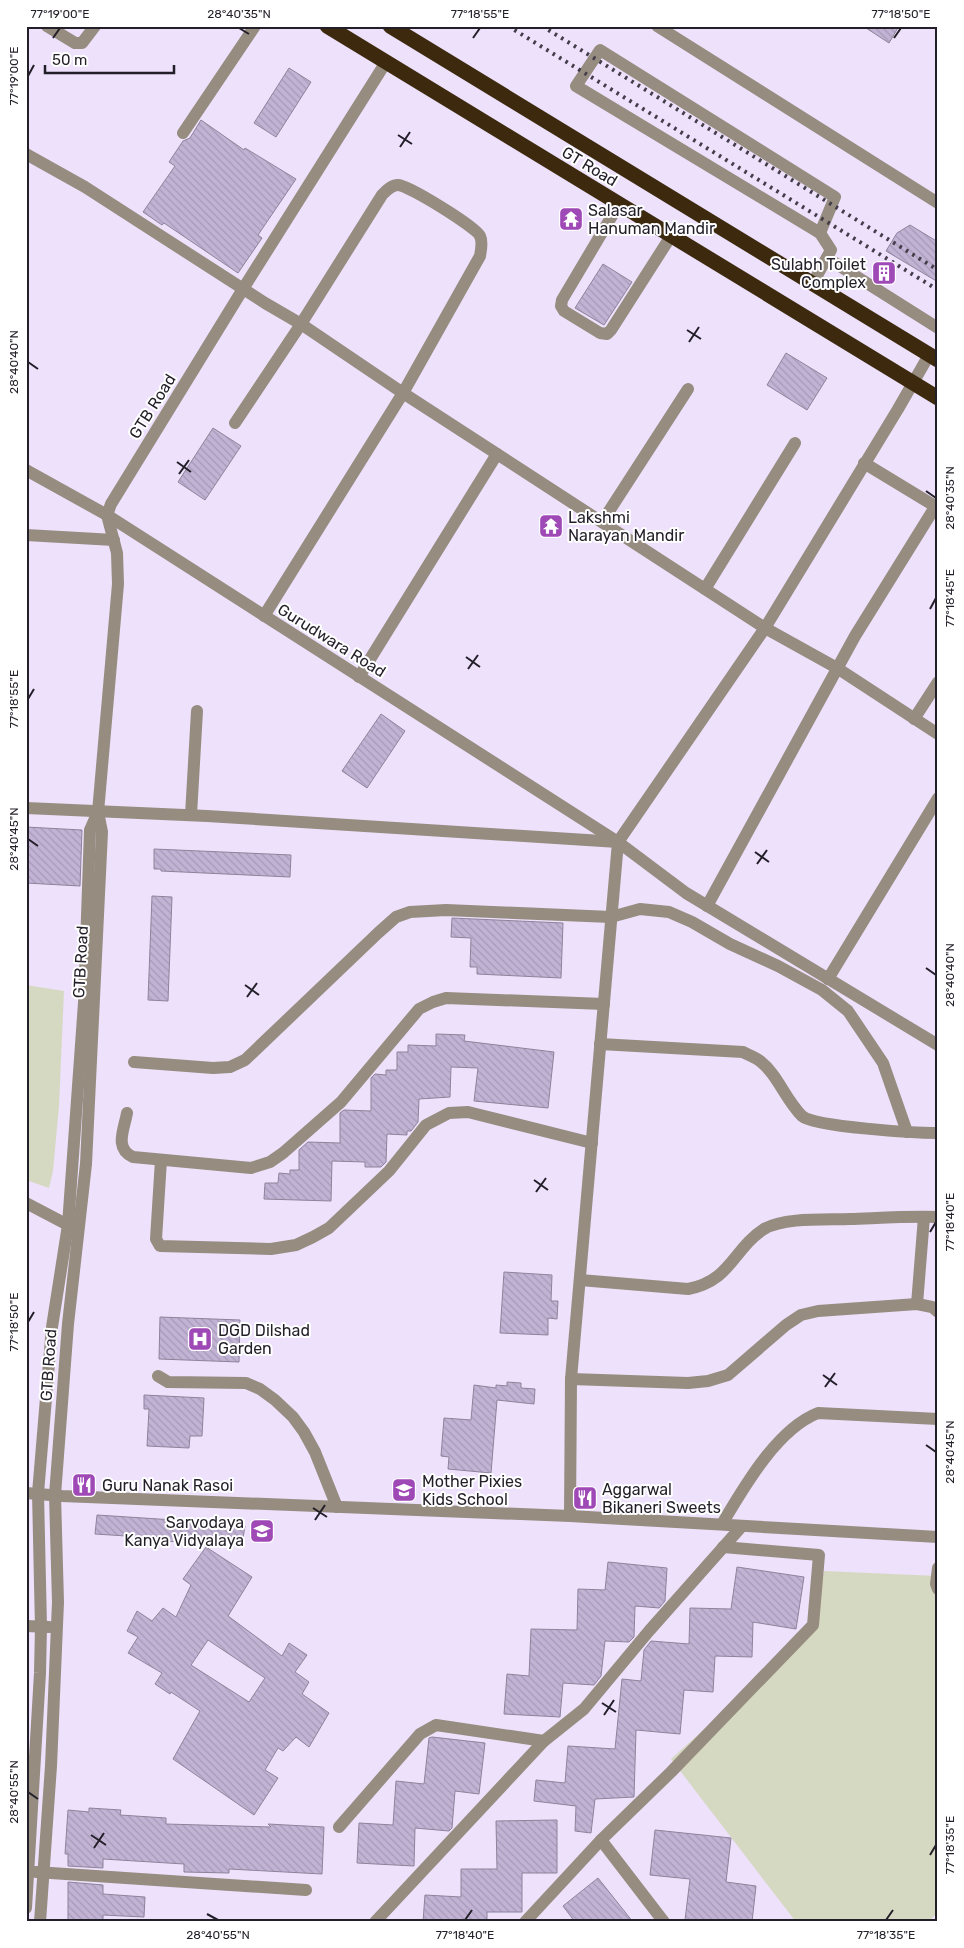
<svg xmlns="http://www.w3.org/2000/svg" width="964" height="1948" font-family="Rubik,sans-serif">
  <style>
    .park { fill: #d6d9c1 }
    .building { fill: url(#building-back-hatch); stroke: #8e839b; fill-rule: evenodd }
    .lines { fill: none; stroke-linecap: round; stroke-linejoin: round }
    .minor { stroke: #968c7f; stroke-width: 12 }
    .highway { stroke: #3d2a0e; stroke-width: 15 }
    .rail { stroke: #433d4a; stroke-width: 4; stroke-dasharray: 2.5 5; stroke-linecap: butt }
    .ticks { fill: none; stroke: #231f29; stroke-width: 2 }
    .labels { text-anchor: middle; stroke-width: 4; stroke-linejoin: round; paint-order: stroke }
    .street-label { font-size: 16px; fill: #231f29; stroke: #fff }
    .poi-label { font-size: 16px; fill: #231f29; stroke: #fff; text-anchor: start }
    .neatline { fill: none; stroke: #231f29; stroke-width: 2 }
    .ticks-label { font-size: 12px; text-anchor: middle; fill: #231f29 }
  </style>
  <defs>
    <pattern id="building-back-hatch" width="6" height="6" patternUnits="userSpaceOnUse" patternTransform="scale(1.25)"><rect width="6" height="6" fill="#c2b3d5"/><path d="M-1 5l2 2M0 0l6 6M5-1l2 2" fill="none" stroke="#a69ab7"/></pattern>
  </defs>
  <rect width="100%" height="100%" fill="#ede1fc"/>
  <g class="park">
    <polygon points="26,985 64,991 59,1106 53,1171 49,1188 26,1180"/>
    <polygon points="824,1571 938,1576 938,1912 928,1922 796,1922 671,1759 810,1634"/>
  </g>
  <g class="building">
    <polygon points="863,26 899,26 889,43"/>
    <polygon points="289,68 311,82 276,137 254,123"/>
    <polygon points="201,120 244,150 245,148 296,179 258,235 262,238 238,273 164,223 162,225 143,212 175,166 169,162 183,141 190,138"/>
    <polygon points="910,225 938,242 938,282 886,251 897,233"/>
    <polygon points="603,264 632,282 604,325 575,308"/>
    <polygon points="786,353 827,378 807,410 767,385"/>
    <polygon points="213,428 241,446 205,500 178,482"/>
    <polygon points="381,714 405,731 367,788 342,771"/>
    <polygon points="26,827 82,830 80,886 26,883"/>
    <polygon points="154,849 291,855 290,877 161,871 161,869 154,869"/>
    <polygon points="152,896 172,897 168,1001 148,1000"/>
    <polygon points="452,918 563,923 561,978 477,974 477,967 470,967 471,938 451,937"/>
    <polygon points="436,1034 465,1035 464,1041 554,1052 548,1108 474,1101 478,1068 451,1067 450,1097 419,1099 418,1122 411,1131 407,1131 407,1135 387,1134 386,1162 381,1167 365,1167 365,1162 332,1161 331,1201 264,1199 265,1183 278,1183 279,1173 290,1174 290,1170 299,1170 299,1150 308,1142 340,1143 340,1113 344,1110 371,1111 371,1078 375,1074 386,1075 386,1070 397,1070 397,1052 408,1052 408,1045 436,1046"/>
    <polygon points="504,1272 552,1275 551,1301 558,1301 557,1319 548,1318 548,1335 500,1333"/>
    <polygon points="160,1317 240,1320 239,1362 159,1359"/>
    <polygon points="507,1382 521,1383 521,1388 535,1389 534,1404 497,1400 491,1473 448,1469 449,1457 441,1456 444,1418 471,1420 474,1385 496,1388 496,1385 507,1386"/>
    <polygon points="144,1395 204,1398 202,1436 190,1436 189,1448 147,1446 149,1409 144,1409"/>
    <polygon points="97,1515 220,1523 245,1526 242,1544 189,1536 201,1543 142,1540 142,1537 95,1534"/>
    <path d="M206,1547L252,1577L228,1616L282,1656L289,1643L307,1655L295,1672L309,1682L302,1694L329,1713L309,1747L296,1737L283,1751L278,1748L265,1770L278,1778L254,1815L173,1759L200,1711L171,1692L170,1694L155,1684L162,1673L128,1653L138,1637L127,1631L137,1611L152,1621L163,1608L176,1617L191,1585L183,1579ZM208,1640L265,1678L249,1702L191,1665Z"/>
    <polygon points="608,1562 667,1568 665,1601 659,1608 635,1606 634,1637 629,1642 605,1641 601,1676 594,1685 563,1683 560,1717 504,1714 507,1674 529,1676 531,1629 577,1630 578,1589 605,1590"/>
    <polygon points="737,1567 804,1577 796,1629 753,1622 752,1657 715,1656 713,1692 684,1690 680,1734 636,1730 634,1797 595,1799 591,1833 575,1831 576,1806 534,1801 536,1780 565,1783 568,1746 615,1749 622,1679 641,1681 644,1650 651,1641 689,1644 690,1608 731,1609"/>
    <polygon points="432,1737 485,1743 479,1794 455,1791 452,1828 449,1831 415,1828 414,1866 357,1863 359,1823 393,1825 396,1781 424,1784 429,1738"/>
    <polygon points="89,1808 121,1810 120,1815 166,1818 166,1824 271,1827 268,1824 324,1827 322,1874 229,1869 229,1873 184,1872 184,1864 103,1859 103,1868 68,1866 68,1854 65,1854 68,1810 89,1812"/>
    <polygon points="557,1820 557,1873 522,1873 522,1912 487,1912 487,1922 423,1922 425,1895 461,1897 461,1869 497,1869 496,1821"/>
    <polygon points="655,1830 731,1838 726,1882 756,1886 752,1922 702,1922 685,1920 690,1879 650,1875"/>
    <polygon points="598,1878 633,1922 575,1922 563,1906"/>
    <polygon points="68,1882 103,1885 103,1894 145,1897 144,1917 103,1915 103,1922 68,1922"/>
  </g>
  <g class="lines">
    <g class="minor">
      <polyline points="47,26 75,43 82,43 95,26"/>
      <polyline points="657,26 938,203"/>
      <polygon points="600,50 835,197 820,233 576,86"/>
      <polyline points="183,133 255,26"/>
      <polyline points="26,154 85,187 265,303 301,324 403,393 765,628 837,668 938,734"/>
      <polyline points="619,204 562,300 561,306 564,311 600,333 607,334 611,330 671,236"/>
      <polyline points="827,258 938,328"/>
      <polyline points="813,283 831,250 820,233"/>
      <path d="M235,423L301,324L382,195C386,191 391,185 398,185C408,185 476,227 480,236C483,242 481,250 480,256L403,393L264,616"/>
      <polyline points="864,463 938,508"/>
      <polyline points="26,470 107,515 618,842 686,893 938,1045"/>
      <polyline points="602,522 688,389"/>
      <polyline points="26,535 114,540"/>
      <polyline points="705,589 795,443"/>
      <polyline points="359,677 497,454"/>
      <polyline points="914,719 938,682"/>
      <polyline points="26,808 207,816 618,842 765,628 898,409 929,355"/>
      <polyline points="191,815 197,711"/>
      <polyline points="707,906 855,636 935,507"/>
      <polyline points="828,979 938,798"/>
      <path d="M600,1044L743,1052C748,1055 755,1057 760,1061C778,1075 785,1099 802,1116C814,1127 917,1133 938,1133"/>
      <polyline points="134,1062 213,1068 230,1067 245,1060 378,933 396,917 410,912 446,910 611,917 640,909 669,912 692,922 730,944 778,966 822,990 848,1011 883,1063 907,1132"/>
      <path d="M127,1113C124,1130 114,1148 133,1157L251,1168L270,1162L283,1153L341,1102L419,1009L433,1002L446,998L604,1004"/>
      <polyline points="161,1160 156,1239 160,1246 271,1249 296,1245 313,1237 329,1228 389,1171 426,1125 449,1113 468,1112 592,1143"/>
      <polyline points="26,1203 68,1225 74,1226"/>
      <path d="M580,1280L688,1289C731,1281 733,1249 764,1229C785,1217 826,1220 850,1219C879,1218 909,1216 938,1217"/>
      <polyline points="917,1304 924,1217"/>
      <polyline points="158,1376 168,1382 246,1383 260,1389 275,1400 293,1417 304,1432 315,1452 337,1507"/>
      <polyline points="571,1379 688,1383 708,1381 728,1375 786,1325 801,1315 818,1311 917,1304 932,1307 938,1312"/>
      <polyline points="26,1493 62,1496 570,1516 571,1379 618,842"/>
      <polyline points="570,1516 938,1537"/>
      <path d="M722,1524C744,1487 777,1429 818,1413L938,1419"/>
      <polyline points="938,1568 936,1584 938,1589"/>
      <polyline points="26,1626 49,1627"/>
      <polyline points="339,1827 420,1734 436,1725 544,1741"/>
      <polyline points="36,1872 306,1890"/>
      <polyline points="26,1908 40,1673 41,1627 38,1493 52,1327 68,1225 84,1003 90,830 98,812"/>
      <polyline points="40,1922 51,1766 58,1602 55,1495 68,1324 86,1164 102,832 98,812 118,584 117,553 107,515 111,504 243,289 386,62"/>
      <polyline points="375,1922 544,1741 584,1709 649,1631 742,1526"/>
      <polyline points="525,1922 601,1840"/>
      <polyline points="664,1922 601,1840 671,1772 813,1625 819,1555 723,1547"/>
    </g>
    <g class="highway">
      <polyline points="327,26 938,398"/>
      <polyline points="390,26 938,360"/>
    </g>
    <g class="rail">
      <polyline points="508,26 938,290"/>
      <polyline points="542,26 938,270"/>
    </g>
  </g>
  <path class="ticks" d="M239,28L249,34M53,38L60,28M473,38L480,28M894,38L901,28M28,76L34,65M398,135L412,144M400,147L410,132M687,330L701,339M689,342L699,327M28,362L38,369M177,462L191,472M179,474L189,460M926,491L936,498M930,609L936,598M466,657L480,667M468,669L478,655M28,699L34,689M28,839L38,846M755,852L769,862M757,864L767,850M926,968L936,975M245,985L259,995M247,997L257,983M534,1180L548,1190M536,1192L546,1178M930,1232L936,1222M28,1322L34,1312M823,1375L837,1385M825,1387L835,1373M926,1445L936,1452M313,1508L327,1517M315,1520L325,1505M602,1703L616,1712M604,1715L614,1700M28,1792L38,1799M91,1835L106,1845M94,1848L104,1833M930,1855L936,1845M207,1914L218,1920M465,1920L472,1910M886,1920L893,1910"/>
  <defs>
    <symbol id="temple-square" viewBox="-11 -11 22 22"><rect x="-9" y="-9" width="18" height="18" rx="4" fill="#9f49b7" stroke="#fff"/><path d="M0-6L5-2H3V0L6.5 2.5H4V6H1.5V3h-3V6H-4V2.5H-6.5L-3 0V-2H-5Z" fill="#fff"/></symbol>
    <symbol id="building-square" viewBox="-11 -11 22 22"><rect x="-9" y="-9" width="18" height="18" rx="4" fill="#9f49b7" stroke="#fff"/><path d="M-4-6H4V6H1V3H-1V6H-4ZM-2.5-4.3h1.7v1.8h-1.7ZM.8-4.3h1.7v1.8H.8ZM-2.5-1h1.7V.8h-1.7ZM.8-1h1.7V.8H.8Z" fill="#fff"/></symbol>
    <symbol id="hospital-square" viewBox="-11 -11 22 22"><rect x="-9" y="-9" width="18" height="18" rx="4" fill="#9f49b7" stroke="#fff"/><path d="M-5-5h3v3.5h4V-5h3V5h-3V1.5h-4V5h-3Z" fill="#fff"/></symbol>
    <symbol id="restaurant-square" viewBox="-11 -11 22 22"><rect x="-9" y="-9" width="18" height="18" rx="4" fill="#9f49b7" stroke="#fff"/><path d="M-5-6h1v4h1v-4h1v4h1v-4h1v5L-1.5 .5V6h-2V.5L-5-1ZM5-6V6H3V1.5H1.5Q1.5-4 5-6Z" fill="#fff"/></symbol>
    <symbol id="school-square" viewBox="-11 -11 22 22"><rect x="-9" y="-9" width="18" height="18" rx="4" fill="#9f49b7" stroke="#fff"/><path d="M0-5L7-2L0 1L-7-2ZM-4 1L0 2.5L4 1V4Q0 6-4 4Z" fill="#fff"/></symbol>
  </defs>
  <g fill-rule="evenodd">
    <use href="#temple-square" x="557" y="205" width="28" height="28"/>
    <use href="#building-square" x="870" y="259" width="28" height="28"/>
    <use href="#temple-square" x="537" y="512" width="28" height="28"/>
    <use href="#hospital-square" x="186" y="1325" width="28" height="28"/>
    <use href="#restaurant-square" x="70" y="1471" width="28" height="28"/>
    <use href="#school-square" x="390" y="1476" width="28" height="28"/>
    <use href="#restaurant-square" x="571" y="1484" width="28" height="28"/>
    <use href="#school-square" x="248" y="1517" width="28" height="28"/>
  </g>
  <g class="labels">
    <g class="street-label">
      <text transform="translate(590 166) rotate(31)" y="6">GT Road</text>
      <text transform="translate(152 406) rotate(-58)" y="6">GTB Road</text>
      <text transform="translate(332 640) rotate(32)" y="6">Gurudwara Road</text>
      <text transform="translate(80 962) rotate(-87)" y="6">GTB Road</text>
      <text transform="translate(48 1365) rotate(-86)" y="6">GTB Road</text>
    </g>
    <g class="poi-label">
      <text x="588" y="216">Salasar<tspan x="588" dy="18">Hanuman Mandir</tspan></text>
      <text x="866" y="270" text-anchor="end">Sulabh Toilet<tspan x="866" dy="18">Complex</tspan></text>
      <text x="568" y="523">Lakshmi<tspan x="568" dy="18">Narayan Mandir</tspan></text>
      <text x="218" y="1336">DGD Dilshad<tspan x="218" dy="18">Garden</tspan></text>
      <text x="422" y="1487">Mother Pixies<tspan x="422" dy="18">Kids School</tspan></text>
      <text x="102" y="1491">Guru Nanak Rasoi</text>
      <text x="602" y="1495">Aggarwal<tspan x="602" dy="18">Bikaneri Sweets</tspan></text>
      <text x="244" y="1528" text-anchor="end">Sarvodaya<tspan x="244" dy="18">Kanya Vidyalaya</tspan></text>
    </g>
  </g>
  <rect width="964" height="1948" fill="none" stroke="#ffffff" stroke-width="55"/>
  <path d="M45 65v8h129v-8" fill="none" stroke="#231f29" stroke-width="2.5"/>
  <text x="52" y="65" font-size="15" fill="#231f29" stroke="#ffffff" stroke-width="4" paint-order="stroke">50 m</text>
  <rect x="28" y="28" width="908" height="1892" class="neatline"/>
  <g class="ticks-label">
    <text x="60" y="18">77°19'00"E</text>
    <text x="239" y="18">28°40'35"N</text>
    <text x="480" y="18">77°18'55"E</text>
    <text x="901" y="18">77°18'50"E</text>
    <text transform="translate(14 76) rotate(-90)" y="4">77°19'00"E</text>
    <text transform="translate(14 362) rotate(-90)" y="4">28°40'40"N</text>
    <text transform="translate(950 498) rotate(-90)" y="4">28°40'35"N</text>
    <text transform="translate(950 598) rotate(-90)" y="4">77°18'45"E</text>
    <text transform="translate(14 699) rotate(-90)" y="4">77°18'55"E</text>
    <text transform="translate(14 839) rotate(-90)" y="4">28°40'45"N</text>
    <text transform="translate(950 975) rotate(-90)" y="4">28°40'40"N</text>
    <text transform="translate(950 1222) rotate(-90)" y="4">77°18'40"E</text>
    <text transform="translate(14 1322) rotate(-90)" y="4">77°18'50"E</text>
    <text transform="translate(950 1452) rotate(-90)" y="4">28°40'45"N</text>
    <text transform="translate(14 1792) rotate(-90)" y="4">28°40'55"N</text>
    <text transform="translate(950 1845) rotate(-90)" y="4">77°18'35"E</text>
    <text x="218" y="1939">28°40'55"N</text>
    <text x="465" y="1939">77°18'40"E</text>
    <text x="886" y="1939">77°18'35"E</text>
  </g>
</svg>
